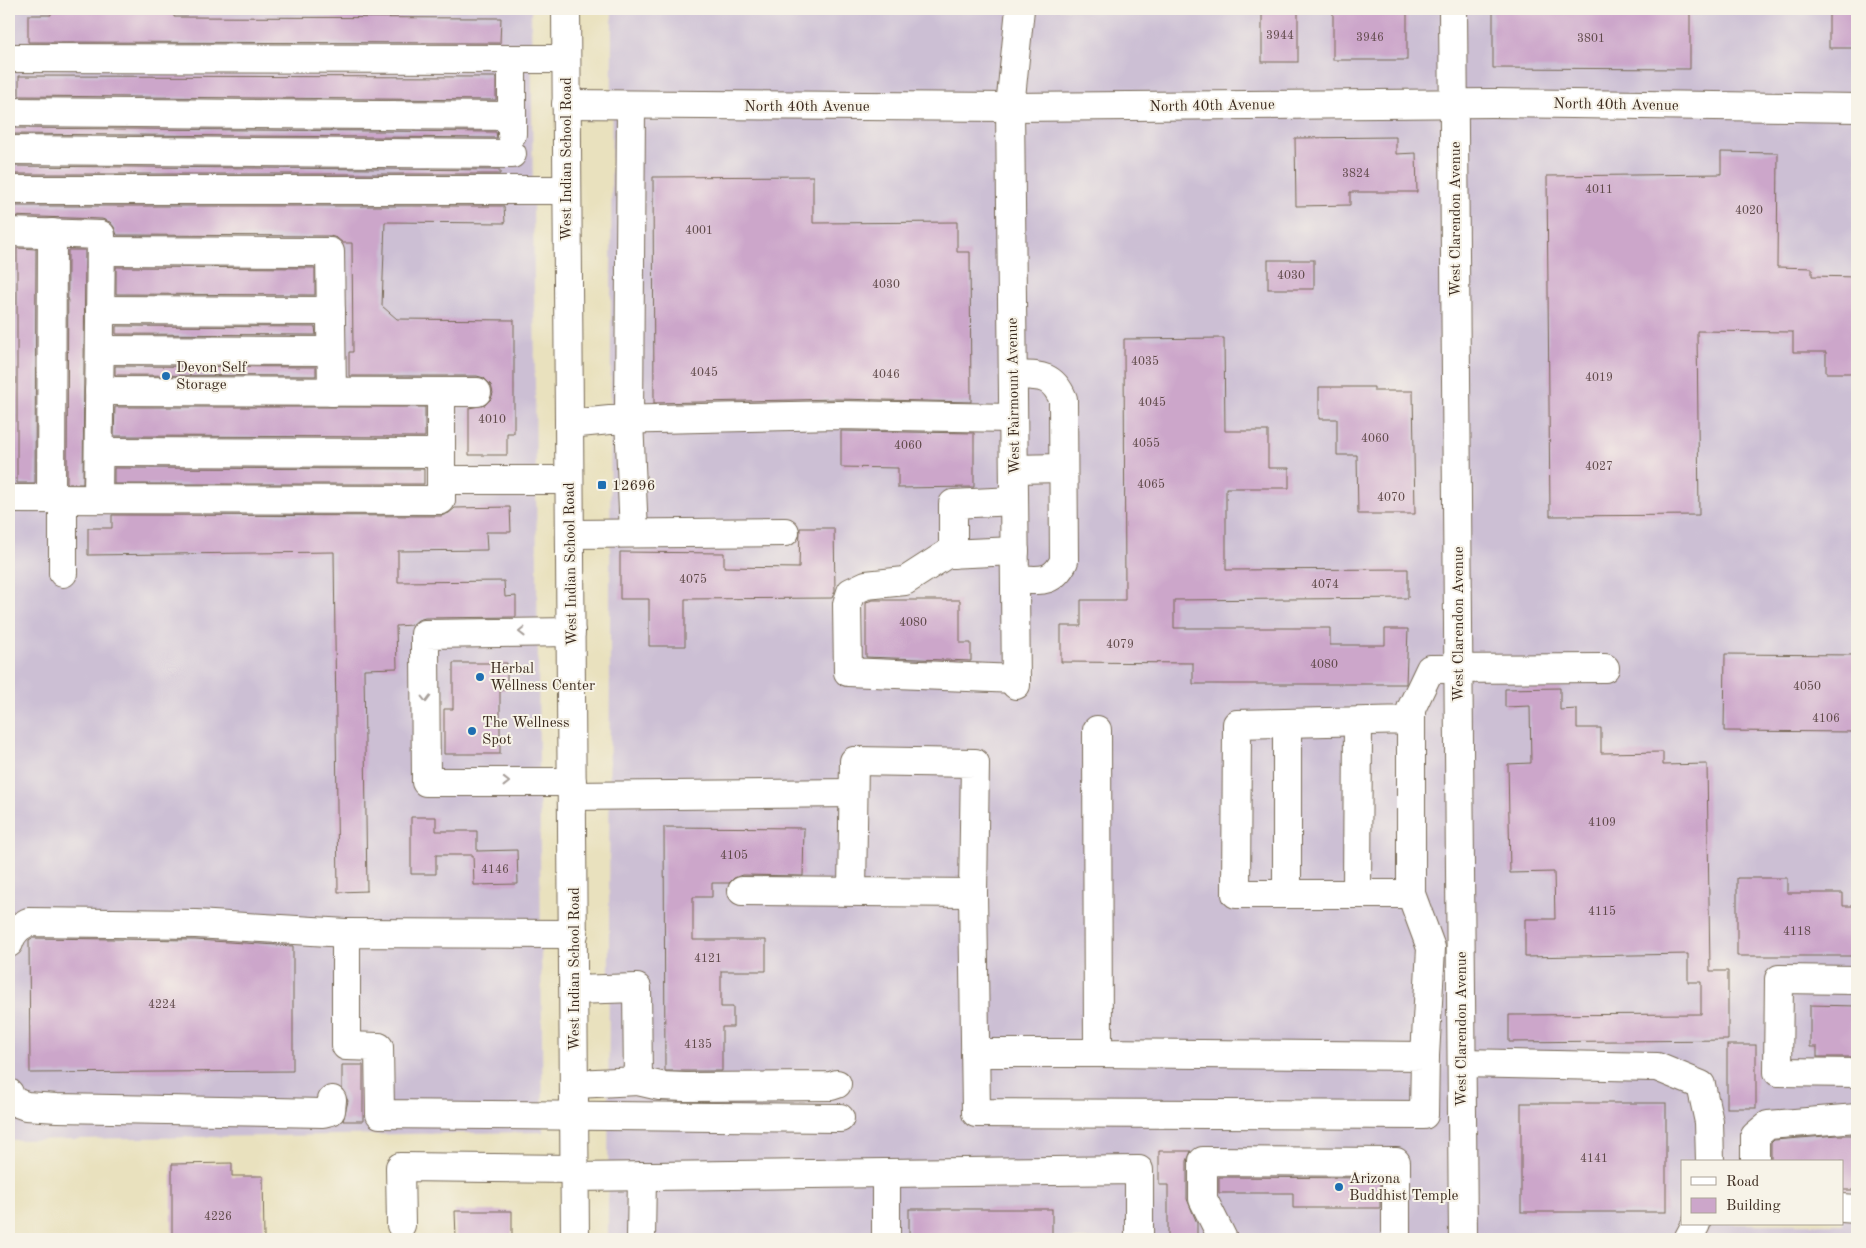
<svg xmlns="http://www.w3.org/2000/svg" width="1866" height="1248" font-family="'Old Standard TT',serif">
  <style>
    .industrial { fill: #ccbfd4; fill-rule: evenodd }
    .building { fill: #cca6ca }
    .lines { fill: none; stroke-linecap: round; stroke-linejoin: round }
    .minor-casing { stroke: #786a56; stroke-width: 30 }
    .major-casing { stroke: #786a56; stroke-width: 30 }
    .minor { stroke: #fff; stroke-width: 28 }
    .major { stroke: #fff; stroke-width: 28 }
    .oneway { stroke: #a79f9a }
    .poi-dot { fill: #1f6fb2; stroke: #f7f3e8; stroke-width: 2 }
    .labels { text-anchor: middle; stroke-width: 4; stroke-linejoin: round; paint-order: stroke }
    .number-label { font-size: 12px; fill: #5f4949 }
    .street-label { font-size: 15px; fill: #3b2a1e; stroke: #f7f3e8 }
    .poi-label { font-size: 15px; fill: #3b2a1e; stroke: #f7f3e8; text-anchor: start }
  </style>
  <rect width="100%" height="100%" fill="#f7f3e8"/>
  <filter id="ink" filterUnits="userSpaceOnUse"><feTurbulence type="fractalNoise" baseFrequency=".02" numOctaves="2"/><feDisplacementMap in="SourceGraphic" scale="10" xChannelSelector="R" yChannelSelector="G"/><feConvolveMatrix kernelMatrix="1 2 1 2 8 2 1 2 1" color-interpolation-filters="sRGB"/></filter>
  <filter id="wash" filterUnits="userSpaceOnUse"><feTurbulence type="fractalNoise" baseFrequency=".0096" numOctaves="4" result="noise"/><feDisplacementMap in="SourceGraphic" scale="20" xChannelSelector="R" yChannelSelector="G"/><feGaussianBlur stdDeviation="1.12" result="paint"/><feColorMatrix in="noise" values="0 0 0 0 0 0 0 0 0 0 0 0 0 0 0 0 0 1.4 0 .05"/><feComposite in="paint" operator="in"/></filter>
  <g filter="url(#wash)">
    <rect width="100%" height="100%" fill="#e9e1be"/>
    <g class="industrial">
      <polygon points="9,9 531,9 543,1132 9,1140"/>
      <path d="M612,9H1857V1239H608ZM1682,1162H1842V1224H1682Z"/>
    </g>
    <g id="blocks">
      <g class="building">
        <polygon points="51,9 174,9 174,17 501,18 500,43 28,42 28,15 51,15"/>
        <rect x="1262" y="9" width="36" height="53"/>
        <rect x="1333" y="9" width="74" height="51"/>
        <polygon points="1493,9 1690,9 1690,69 1493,68"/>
        <rect x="1829" y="9" width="28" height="39"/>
        <polygon points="19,76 496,77 496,100 19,96"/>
        <polygon points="9,128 496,132 497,138 9,134"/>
        <polygon points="1396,137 1396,154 1416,153 1417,192 1350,192 1350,205 1296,206 1295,138"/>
        <polygon points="1721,152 1778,153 1777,267 1812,268 1812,276 1857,277 1857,373 1826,373 1826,352 1793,352 1793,332 1697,331 1699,515 1550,516 1547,176 1721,174"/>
        <polygon points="9,166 500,170 500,174 9,174"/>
        <polygon points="813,176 813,223 957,222 957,252 970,252 971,402 837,399 654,403 653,177"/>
        <polygon points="9,206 504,206 505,223 385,222 382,306 397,319 514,320 514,433 507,433 507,455 469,455 469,408 485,405 491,399 493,393 491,385 484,378 477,376 349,376 349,352 353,352 352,243 343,243 337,238 330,236 117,235 114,227 110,222 102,219 9,216"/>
        <polygon points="17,248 36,249 35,483 17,483"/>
        <polygon points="68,250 85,250 83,484 67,484"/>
        <rect x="1268" y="260" width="46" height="29"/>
        <polygon points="116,267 315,268 315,295 116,294"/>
        <polygon points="116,326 315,327 316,335 116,334"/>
        <polygon points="1224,338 1225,431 1268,431 1268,468 1289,468 1289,488 1226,488 1226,570 1408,569 1408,598 1174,600 1174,628 1330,628 1330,645 1385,645 1385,629 1408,629 1406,684 1193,684 1193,663 1061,662 1061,626 1081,626 1081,600 1125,600 1124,339"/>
        <polygon points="115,366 316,367 316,376 115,375"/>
        <polygon points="1319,387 1374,387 1374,391 1413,391 1415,514 1358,514 1357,455 1337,455 1337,419 1319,419"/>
        <polygon points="115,407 425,407 425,437 114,436"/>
        <polygon points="841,431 974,433 974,487 898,488 898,468 841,467"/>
        <polygon points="114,468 424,469 424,484 114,484"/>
        <polygon points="510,507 511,532 486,532 487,550 398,551 398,582 504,581 505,597 516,596 516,617 425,618 418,620 412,625 396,626 397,668 364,669 367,891 338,892 334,552 88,555 88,528 112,528 112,515 441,516 449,513 455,508"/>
        <polygon points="800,528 834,528 835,591 832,598 685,599 685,646 649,646 649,599 620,599 620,552 724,553 724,567 799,568"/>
        <polygon points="873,600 960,600 960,643 971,643 971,661 866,657 866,602"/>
        <polygon points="1725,654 1857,655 1857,732 1724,731"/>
        <polygon points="453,663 507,663 507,690 500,690 500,754 444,754 444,709 453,709"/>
        <polygon points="1560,688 1560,710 1577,709 1577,728 1601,728 1601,753 1663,752 1663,765 1707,764 1710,971 1728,971 1728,1040 1509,1042 1509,1015 1701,1014 1701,982 1688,982 1688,954 1525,957 1525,919 1555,919 1554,872 1510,873 1508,764 1531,763 1530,706 1505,707 1505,689"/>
        <polygon points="411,817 436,817 436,831 477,831 477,851 517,850 518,884 474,885 473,855 436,855 436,874 411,874"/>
        <polygon points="664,827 804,828 803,876 742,875 734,878 729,883 712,883 712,897 693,897 693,940 766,940 766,971 721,971 721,1007 733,1007 733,1027 722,1027 722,1071 665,1071"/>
        <polygon points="1737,878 1787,878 1787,893 1843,893 1843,906 1857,906 1857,956 1737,956"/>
        <polygon points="32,938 195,940 293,946 293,1071 30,1073 29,940"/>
        <polygon points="1810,1005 1857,1006 1857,1057 1817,1057 1817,1047 1810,1047"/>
        <rect x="1727" y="1045" width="29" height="63"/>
        <polygon points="342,1065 363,1065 363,1121 343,1121 348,1101 342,1089"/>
        <rect x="1521" y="1103" width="145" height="109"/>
        <polygon points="1838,1135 1857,1135 1857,1190 1842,1190 1842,1162 1771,1162 1771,1143 1774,1140"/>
        <polygon points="1159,1151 1191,1151 1187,1161 1187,1199 1197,1223 1197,1239 1168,1239 1168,1185 1159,1185"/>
        <polygon points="232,1163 232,1176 263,1176 264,1239 172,1239 172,1164"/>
        <polygon points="1219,1177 1380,1178 1380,1208 1293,1208 1293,1193 1219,1193"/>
        <rect x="909" y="1209" width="143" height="30"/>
        <polygon points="455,1211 512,1211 512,1239 456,1239"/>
      </g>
    </g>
  </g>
  <g filter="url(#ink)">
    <use href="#blocks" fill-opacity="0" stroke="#786a56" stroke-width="1"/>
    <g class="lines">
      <defs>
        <g id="minor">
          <polyline points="1453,9 1463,1239"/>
          <polyline points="9,58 566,59"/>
          <polyline points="512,59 512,134"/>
          <polyline points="566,104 1010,107 1492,103 1857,108"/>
          <polyline points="631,105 629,420 634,533"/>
          <polyline points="9,112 512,116"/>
          <polyline points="9,150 512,154"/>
          <polyline points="9,190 567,190"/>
          <polyline points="9,232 101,235 98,499"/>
          <polyline points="101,251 330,252 332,392"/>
          <polyline points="100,310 331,311"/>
          <polyline points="100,350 331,351"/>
          <path d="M1013,375C1038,376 1052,373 1063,399L1064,561C1052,585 1038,580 1015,579"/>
          <polyline points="99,391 477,392"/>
          <polyline points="569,424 610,420 837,415 1013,418"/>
          <polyline points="99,452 441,453"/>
          <polyline points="1014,469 1063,468"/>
          <polyline points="441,480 569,480"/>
          <polyline points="9,499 441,500 441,392"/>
          <polyline points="51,499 52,233"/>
          <polyline points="63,499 63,573"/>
          <polyline points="570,534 785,532"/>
          <polyline points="1015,551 947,554 905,581 866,585 851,592 847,604 848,672 1016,679"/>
          <polyline points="953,554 953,504 1014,501"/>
          <polyline points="571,632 425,634 425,651 426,782 572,782"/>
          <polyline points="1016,685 1010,107 1020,9"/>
          <polyline points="1411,720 1237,724 1236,894 1411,894 1411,709 1430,669 1605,668"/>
          <polyline points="1287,723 1287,894"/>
          <polyline points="572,796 853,793"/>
          <polyline points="742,891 973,893 975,763 854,761 852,891"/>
          <polyline points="973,893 976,1113 1424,1115 1425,1056 1098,1053 1097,730"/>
          <polyline points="1357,894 1358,722"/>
          <polyline points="1411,894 1431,948 1425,1056"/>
          <polyline points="574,934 346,933 346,1046 379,1047 380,1114 840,1118"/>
          <path d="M9,943C12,932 19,927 28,922L196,924L346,933"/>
          <polyline points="1857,980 1779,979 1778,1072 1857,1073"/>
          <polyline points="574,990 637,988 638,1081 575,1084"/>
          <polyline points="975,1053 1098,1053"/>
          <polyline points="1462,1063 1657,1067 1701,1085 1709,1122 1710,1162"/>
          <polyline points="638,1081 660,1086 685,1087 831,1086 837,1084"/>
          <polyline points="9,1093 12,1101 26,1106 57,1108 323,1113 331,1111 332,1100"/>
          <polyline points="1755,1162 1755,1136 1768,1125 1857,1118"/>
          <polyline points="886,1173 1139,1170 1139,1239"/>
          <polyline points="575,1177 886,1173 886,1239"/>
          <polyline points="1842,1208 1857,1209"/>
          <polyline points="401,1225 400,1167 575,1169"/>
          <polyline points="641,1239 642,1176"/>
          <polyline points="1223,1239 1203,1199 1203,1161 1396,1162 1396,1239"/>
          <polyline points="1688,1239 1696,1224"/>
        </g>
        <polyline id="major" points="566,9 575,1239"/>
      </defs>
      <use href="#minor" class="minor-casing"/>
      <use href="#major" class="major-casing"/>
      <use href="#minor" class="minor"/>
      <use href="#major" class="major"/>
    </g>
    <defs><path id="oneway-chevron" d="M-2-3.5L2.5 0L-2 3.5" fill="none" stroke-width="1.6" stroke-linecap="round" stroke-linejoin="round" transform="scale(1.25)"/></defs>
    <g class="oneway">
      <use href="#oneway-chevron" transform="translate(522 632) rotate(179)"/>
      <use href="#oneway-chevron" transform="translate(426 699) rotate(89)"/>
      <use href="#oneway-chevron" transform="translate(506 782)"/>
    </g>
  </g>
  <g class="poi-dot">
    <circle cx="166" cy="376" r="5"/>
    <rect x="597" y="480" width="10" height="10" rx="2.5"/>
    <circle cx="480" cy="677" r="5"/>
    <circle cx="472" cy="731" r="5"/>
    <circle cx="1339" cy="1187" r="5"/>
  </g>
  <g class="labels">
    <g class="number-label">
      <text x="1280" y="39">3944</text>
      <text x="1370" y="41">3946</text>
      <text x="1591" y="42">3801</text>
      <text x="1356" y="177">3824</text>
      <text x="1599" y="193">4011</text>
      <text x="1749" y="214">4020</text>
      <text x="699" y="234">4001</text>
      <text x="1291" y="279">4030</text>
      <text x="886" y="288">4030</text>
      <text x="1145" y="365">4035</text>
      <text x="704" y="376">4045</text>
      <text x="886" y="378">4046</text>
      <text x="1599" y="381">4019</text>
      <text x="1152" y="406">4045</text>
      <text x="492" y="423">4010</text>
      <text x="1375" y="442">4060</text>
      <text x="1146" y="447">4055</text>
      <text x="908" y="449">4060</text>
      <text x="1599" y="470">4027</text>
      <text x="1151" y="488">4065</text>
      <text x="1391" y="501">4070</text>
      <text x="693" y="583">4075</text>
      <text x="1325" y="588">4074</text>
      <text x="913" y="626">4080</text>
      <text x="1120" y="648">4079</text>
      <text x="1324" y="668">4080</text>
      <text x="1807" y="690">4050</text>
      <text x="1826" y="722">4106</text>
      <text x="1602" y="826">4109</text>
      <text x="734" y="859">4105</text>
      <text x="495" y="873">4146</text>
      <text x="1602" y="915">4115</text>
      <text x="1797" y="935">4118</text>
      <text x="708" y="962">4121</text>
      <text x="162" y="1008">4224</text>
      <text x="698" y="1048">4135</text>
      <text x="1594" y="1162">4141</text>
      <text x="218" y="1220">4226</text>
    </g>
    <g class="street-label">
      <text transform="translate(1616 104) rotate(1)" y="5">North 40th Avenue</text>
      <text transform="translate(1212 105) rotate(-1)" y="5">North 40th Avenue</text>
      <text x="807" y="111">North 40th Avenue</text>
      <text transform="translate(566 159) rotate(-90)" y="5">West Indian School Road</text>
      <text transform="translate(1455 219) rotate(-90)" y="5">West Clarendon Avenue</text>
      <text transform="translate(1013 396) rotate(-91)" y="5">West Fairmount Avenue</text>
      <text transform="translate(570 564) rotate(-91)" y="5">West Indian School Road</text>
      <text transform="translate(1458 624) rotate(-90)" y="5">West Clarendon Avenue</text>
      <text transform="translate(574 969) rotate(-90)" y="5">West Indian School Road</text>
      <text transform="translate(1461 1029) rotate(-90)" y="5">West Clarendon Avenue</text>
    </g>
    <g class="poi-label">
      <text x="176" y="372">Devon Self<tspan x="176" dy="17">Storage</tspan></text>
      <text x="612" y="490">12696</text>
      <text x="490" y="673">Herbal<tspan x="490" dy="17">Wellness Center</tspan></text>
      <text x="482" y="727">The Wellness<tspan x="482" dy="17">Spot</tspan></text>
      <text x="1349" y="1183">Arizona<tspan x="1349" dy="17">Buddhist Temple</tspan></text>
    </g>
  </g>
  <rect width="1866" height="1248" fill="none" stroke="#f7f3e8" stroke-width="30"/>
  <rect x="1681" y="1160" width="162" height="65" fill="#f7f3e8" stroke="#aca397"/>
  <rect x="1691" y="1177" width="25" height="8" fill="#ffffff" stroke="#aca397"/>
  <text x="1726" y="1186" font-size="15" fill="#3b2a1e">Road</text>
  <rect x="1691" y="1198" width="25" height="15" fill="#cca6ca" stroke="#aca397"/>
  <text x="1726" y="1210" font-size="15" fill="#3b2a1e">Building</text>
</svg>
